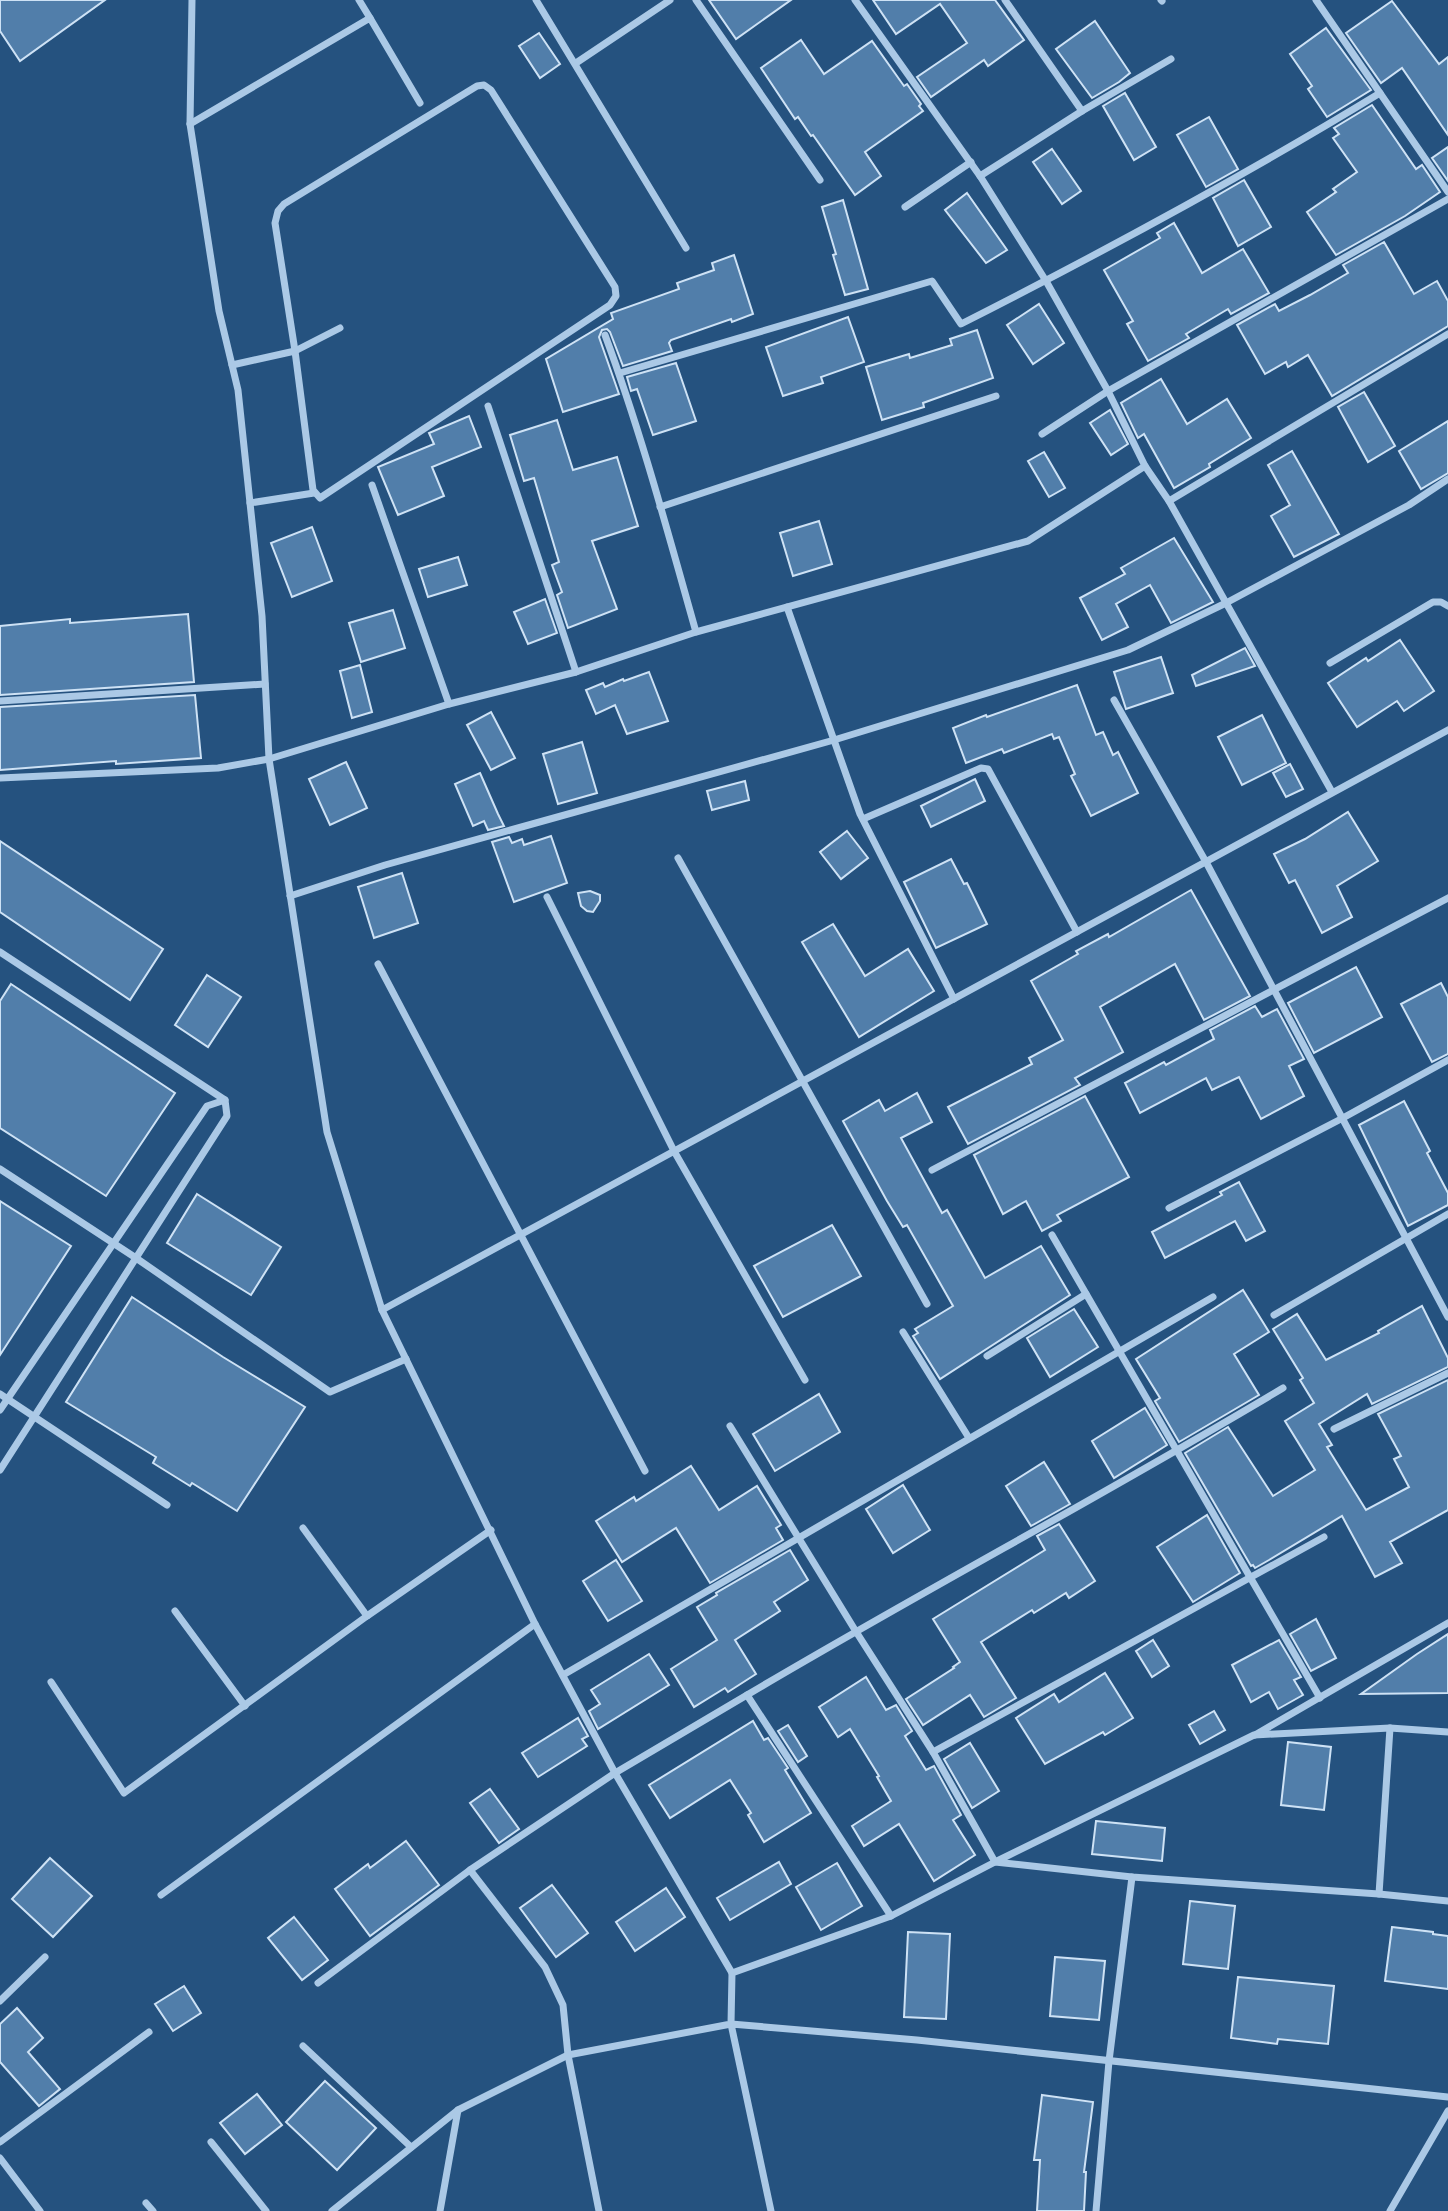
<svg xmlns="http://www.w3.org/2000/svg" width="1448" height="2211" font-family="Montserrat,sans-serif">
  <style>
    .building { fill: #517eaa; stroke: #cee2f5; stroke-width: 2 }
    .lines { fill: none; stroke-linecap: round; stroke-linejoin: round }
    .street { stroke: #abc9e6; stroke-width: 7 }
  </style>
  <rect width="100%" height="100%" fill="#25527f"/>
  <g class="building">
    <polygon points="0,0 105,0 20,61 0,31"/>
    <polygon points="709,0 791,0 736,39"/>
    <polygon points="873,0 995,0 1024,40 988,66 984,60 931,97 917,77 967,43 940,4 896,34"/>
    <polygon points="1392,1 1439,64 1448,57 1448,135 1402,68 1381,83 1346,33"/>
    <polygon points="1095,21 1130,73 1119,82 1092,98 1056,49"/>
    <polygon points="1326,28 1371,90 1327,117 1308,89 1312,86 1290,54"/>
    <polygon points="539,33 560,64 540,78 519,46"/>
    <polygon points="801,40 824,74 872,41 904,86 907,84 921,104 919,106 923,111 865,152 881,176 855,195 813,135 811,136 798,117 795,119 761,68"/>
    <polygon points="1125,93 1156,147 1134,160 1103,106"/>
    <polygon points="1372,105 1416,169 1422,165 1440,192 1405,216 1336,255 1307,212 1336,192 1333,189 1357,172 1333,138 1339,134 1334,128"/>
    <polygon points="1209,117 1238,169 1206,187 1177,135"/>
    <polygon points="1448,147 1448,181 1432,158"/>
    <polygon points="1052,149 1081,191 1062,204 1033,162"/>
    <polygon points="1244,180 1271,227 1238,246 1213,198"/>
    <polygon points="967,193 1007,250 986,263 945,210"/>
    <polygon points="843,200 868,289 845,295 833,255 836,254 822,207"/>
    <polygon points="1174,223 1202,273 1243,249 1269,293 1231,314 1228,309 1186,334 1189,338 1148,361 1127,324 1133,321 1104,270 1160,238 1157,233"/>
    <polygon points="1384,242 1414,294 1437,281 1448,301 1448,326 1332,396 1308,355 1288,367 1286,362 1265,374 1237,325 1275,304 1279,311 1310,295 1348,273 1343,265"/>
    <polygon points="734,255 753,314 732,322 731,319 671,340 669,343 672,351 623,366 610,332 607,329 602,330 599,337 619,394 563,412 546,359 613,319 611,313 679,289 677,283 714,270 712,263"/>
    <polygon points="1039,304 1064,343 1033,364 1007,325"/>
    <polygon points="848,317 864,362 821,377 823,383 783,396 766,347"/>
    <polygon points="977,330 993,378 923,403 924,407 882,420 866,367 909,354 910,358 952,345 950,339"/>
    <polygon points="676,363 696,421 653,435 637,389 631,391 627,377"/>
    <polygon points="1161,379 1187,424 1227,399 1251,438 1209,464 1210,467 1174,488 1144,434 1138,438 1121,403"/>
    <polygon points="1364,392 1395,446 1368,462 1338,407"/>
    <polygon points="1110,410 1128,444 1111,455 1090,423"/>
    <polygon points="469,416 481,447 432,467 444,496 398,515 378,467 434,444 429,433"/>
    <polygon points="557,420 573,470 617,457 638,526 592,541 617,609 568,628 557,595 562,592 552,565 559,562 534,478 524,481 510,435"/>
    <polygon points="1448,421 1448,473 1421,489 1399,451"/>
    <polygon points="1292,451 1339,534 1294,557 1271,516 1290,505 1268,465"/>
    <polygon points="1044,452 1065,488 1049,497 1028,461"/>
    <polygon points="819,521 832,564 793,576 780,533"/>
    <polygon points="312,527 332,581 292,597 271,543"/>
    <polygon points="1174,538 1213,602 1171,623 1150,585 1116,604 1128,627 1102,640 1080,598 1125,574 1121,568"/>
    <polygon points="458,557 467,585 428,597 419,569"/>
    <polygon points="545,599 557,633 528,644 514,612"/>
    <polygon points="393,610 405,648 361,662 349,623"/>
    <polygon points="188,614 194,682 0,695 0,626 70,619 70,623"/>
    <polygon points="1400,640 1434,691 1404,711 1397,701 1357,727 1328,683 1366,658 1368,661"/>
    <polygon points="1245,648 1255,666 1196,686 1192,675"/>
    <polygon points="1161,657 1173,693 1126,709 1114,672"/>
    <polygon points="360,665 372,712 352,718 340,671"/>
    <polygon points="649,672 668,721 627,734 615,705 596,714 586,690 603,683 605,687 623,679 624,681"/>
    <polygon points="1077,685 1096,735 1103,732 1113,755 1118,752 1138,793 1091,816 1071,776 1075,774 1059,737 1054,739 1052,734 1004,753 1002,749 966,763 953,728 986,715 987,717"/>
    <polygon points="195,695 201,758 116,764 116,761 0,770 0,707"/>
    <polygon points="491,712 515,758 491,770 467,725"/>
    <polygon points="1262,715 1286,763 1242,785 1218,737"/>
    <polygon points="582,742 597,793 558,804 543,754"/>
    <polygon points="346,762 367,808 330,825 309,779"/>
    <polygon points="1290,764 1303,789 1286,797 1273,773"/>
    <polygon points="480,773 498,814 504,826 488,830 484,821 473,826 455,784"/>
    <polygon points="975,779 985,801 931,827 921,806"/>
    <polygon points="745,781 749,800 712,810 707,791"/>
    <polygon points="1348,812 1378,861 1337,886 1352,917 1322,933 1295,880 1289,883 1274,854 1305,839"/>
    <polygon points="847,831 868,858 841,879 820,852"/>
    <polygon points="551,836 567,883 514,902 492,842 509,837 512,843 522,839 524,845"/>
    <polygon points="0,841 163,949 130,1000 0,912"/>
    <polygon points="951,859 964,884 967,883 987,924 936,948 904,882"/>
    <polygon points="402,873 418,923 374,938 358,887"/>
    <polygon points="1191,890 1250,996 1204,1020 1175,964 1100,1007 1123,1052 1075,1078 1080,1085 968,1144 948,1107 1032,1064 1029,1058 1063,1040 1031,981 1078,954 1076,951 1108,934 1109,937"/>
    <polygon points="590,891 600,895 600,901 593,912 587,911 581,906 578,893"/>
    <polygon points="833,924 865,976 908,949 934,991 859,1037 802,942"/>
    <polygon points="1356,967 1382,1017 1314,1053 1288,1003"/>
    <polygon points="207,975 241,997 208,1047 175,1025"/>
    <polygon points="1441,983 1448,997 1448,1054 1432,1062 1401,1004"/>
    <polygon points="11,984 175,1093 106,1196 0,1128 0,1001"/>
    <polygon points="1255,1006 1262,1017 1277,1009 1304,1059 1289,1066 1304,1096 1261,1119 1239,1077 1212,1090 1206,1078 1140,1113 1125,1083 1164,1062 1166,1065 1214,1039 1210,1030"/>
    <polygon points="917,1093 932,1122 901,1138 942,1213 947,1210 985,1278 1041,1246 1070,1295 940,1379 913,1336 918,1333 915,1329 953,1306 907,1225 903,1227 887,1201 843,1121 879,1100 885,1111"/>
    <polygon points="1085,1096 1129,1177 1057,1215 1061,1221 1042,1231 1026,1201 1003,1214 974,1155"/>
    <polygon points="1404,1101 1430,1151 1427,1153 1448,1193 1448,1205 1408,1226 1359,1125"/>
    <polygon points="1239,1182 1265,1231 1246,1241 1235,1221 1165,1258 1152,1232 1222,1195 1220,1192"/>
    <polygon points="197,1194 281,1247 251,1295 167,1243"/>
    <polygon points="0,1201 71,1246 0,1355"/>
    <polygon points="832,1225 861,1276 783,1317 754,1266"/>
    <polygon points="1243,1290 1269,1332 1234,1354 1259,1395 1179,1442 1155,1401 1160,1398 1136,1359"/>
    <polygon points="132,1297 223,1357 305,1407 237,1511 192,1483 190,1486 153,1463 156,1457 66,1402"/>
    <polygon points="1422,1306 1448,1358 1448,1367 1372,1404 1367,1394 1319,1424 1332,1445 1327,1447 1366,1510 1409,1487 1394,1459 1401,1456 1378,1414 1448,1380 1448,1510 1390,1542 1402,1563 1375,1577 1342,1516 1269,1560 1255,1568 1253,1565 1251,1566 1185,1453 1228,1427 1273,1496 1315,1470 1285,1421 1314,1403 1300,1380 1303,1378 1273,1329 1297,1314 1326,1360 1379,1333 1378,1331"/>
    <polygon points="1074,1309 1098,1347 1050,1377 1027,1338"/>
    <polygon points="819,1394 840,1432 775,1471 753,1434"/>
    <polygon points="1145,1408 1167,1445 1114,1478 1092,1441"/>
    <polygon points="1044,1462 1070,1504 1031,1526 1006,1486"/>
    <polygon points="691,1466 719,1510 757,1486 781,1525 776,1528 783,1540 710,1583 676,1528 622,1562 596,1521 634,1497 636,1501"/>
    <polygon points="903,1485 930,1530 893,1553 866,1509"/>
    <polygon points="1207,1515 1240,1573 1193,1602 1157,1547"/>
    <polygon points="1059,1524 1095,1581 1069,1598 1066,1593 1034,1613 1032,1610 981,1642 1016,1698 984,1717 970,1695 923,1725 906,1699 954,1668 953,1667 960,1662 933,1619 1045,1550 1037,1536"/>
    <polygon points="790,1550 808,1580 774,1602 780,1611 735,1640 756,1674 728,1692 725,1688 694,1707 671,1669 717,1640 697,1607 717,1595 716,1593"/>
    <polygon points="616,1560 642,1601 608,1621 583,1581"/>
    <polygon points="1316,1619 1336,1658 1311,1671 1290,1634"/>
    <polygon points="1448,1634 1448,1693 1361,1694 1417,1654"/>
    <polygon points="1153,1640 1169,1666 1152,1677 1136,1651"/>
    <polygon points="1279,1640 1301,1677 1294,1680 1303,1695 1278,1709 1269,1692 1251,1702 1232,1665"/>
    <polygon points="649,1654 669,1685 598,1729 589,1711 600,1704 591,1690"/>
    <polygon points="1105,1673 1133,1718 1105,1735 1103,1732 1045,1764 1016,1718 1054,1694 1059,1702"/>
    <polygon points="866,1677 886,1710 896,1705 912,1731 905,1736 926,1770 934,1766 961,1815 953,1820 975,1855 934,1881 899,1824 864,1846 852,1826 891,1801 877,1777 879,1776 850,1729 838,1737 819,1707"/>
    <polygon points="1214,1711 1225,1730 1200,1744 1189,1725"/>
    <polygon points="578,1718 588,1736 582,1739 587,1746 538,1777 522,1753"/>
    <polygon points="753,1721 764,1740 768,1738 788,1768 785,1770 811,1813 764,1842 748,1815 751,1813 730,1780 670,1818 649,1785"/>
    <polygon points="788,1725 807,1756 798,1762 778,1731"/>
    <polygon points="1288,1742 1331,1747 1324,1810 1281,1805"/>
    <polygon points="970,1743 999,1791 972,1808 944,1759"/>
    <polygon points="490,1789 519,1829 499,1843 470,1803"/>
    <polygon points="1096,1821 1165,1828 1162,1861 1092,1854"/>
    <polygon points="406,1841 439,1885 370,1936 335,1889 368,1864 370,1868"/>
    <polygon points="50,1858 92,1896 53,1937 12,1899"/>
    <polygon points="779,1862 791,1884 730,1920 717,1898"/>
    <polygon points="837,1863 862,1906 821,1930 796,1887"/>
    <polygon points="552,1885 588,1933 556,1957 520,1908"/>
    <polygon points="666,1888 685,1917 635,1951 616,1922"/>
    <polygon points="1190,1901 1235,1906 1228,1969 1183,1964"/>
    <polygon points="294,1917 328,1960 302,1980 268,1938"/>
    <polygon points="1392,1927 1433,1932 1433,1934 1448,1936 1448,1989 1385,1981"/>
    <polygon points="908,1932 950,1934 946,2019 904,2017"/>
    <polygon points="1055,1957 1105,1961 1099,2020 1050,2016"/>
    <polygon points="1238,1977 1334,1986 1328,2044 1278,2039 1277,2044 1231,2038"/>
    <polygon points="184,1986 201,2013 173,2031 155,2004"/>
    <polygon points="17,2008 43,2038 28,2052 60,2089 39,2106 0,2062 0,2024"/>
    <polygon points="325,2081 376,2128 337,2170 286,2122"/>
    <polygon points="257,2094 282,2125 245,2154 220,2123"/>
    <polygon points="1042,2095 1093,2102 1084,2172 1086,2172 1084,2211 1037,2211 1040,2160 1034,2160"/>
  </g>
  <g class="lines">
    <g class="street">
      <polyline points="192,0 190,124 219,311 238,390 262,616 269,759 327,1132 382,1310 535,1624 615,1773 732,1973"/>
      <polyline points="359,0 370,18"/>
      <polyline points="536,0 686,248"/>
      <polyline points="696,0 820,180"/>
      <polyline points="855,0 980,176 1046,281 1108,391 1145,466 1169,501 1332,792"/>
      <polyline points="1005,0 1082,111"/>
      <polyline points="1161,0 1162,1"/>
      <polyline points="1316,0 1448,192"/>
      <polyline points="576,63 670,0"/>
      <polygon points="484,85 491,90 615,287 616,296 610,305 320,498 313,490 295,351 275,223 278,211 284,204 477,86"/>
      <polyline points="190,124 370,18 420,103"/>
      <polyline points="980,176 1082,111 1171,59"/>
      <polyline points="905,207 971,162"/>
      <path d="M605,335C641,432 668,533 696,632"/>
      <polyline points="232,365 295,351 340,328"/>
      <path d="M620,373L932,281L961,324C1103,252 1244,176 1380,93"/>
      <polyline points="488,406 576,672"/>
      <polyline points="1042,434 1108,391 1448,199"/>
      <polyline points="372,485 449,704"/>
      <polyline points="1169,501 1448,334"/>
      <polyline points="250,503 314,493"/>
      <polyline points="660,507 996,396"/>
      <polyline points="787,607 860,814 954,999"/>
      <polyline points="1330,663 1433,602 1441,602 1448,606"/>
      <polyline points="1114,700 1206,862 1448,1317"/>
      <polyline points="0,701 265,684"/>
      <polyline points="0,778 218,768 269,759 449,704 576,672 696,632 1028,541 1145,466"/>
      <polyline points="863,819 981,768 988,769 1077,932"/>
      <polyline points="678,858 927,1304"/>
      <polyline points="290,896 385,865 834,740 1128,650 1226,603 1409,505 1448,479"/>
      <polyline points="547,897 674,1151 805,1380"/>
      <polyline points="0,952 225,1100"/>
      <polyline points="378,964 645,1471"/>
      <polyline points="0,1169 136,1258 330,1392 406,1359"/>
      <polyline points="932,1170 1448,898"/>
      <polyline points="1169,1208 1341,1119 1448,1060"/>
      <polyline points="1052,1235 1320,1698"/>
      <polyline points="382,1310 1448,730"/>
      <polyline points="1274,1315 1448,1214"/>
      <polyline points="903,1332 969,1438"/>
      <polyline points="987,1356 1086,1294"/>
      <polyline points="0,1394 167,1505"/>
      <polyline points="0,1410 207,1106 225,1100 227,1116 0,1470"/>
      <polyline points="730,1426 855,1630 933,1752 995,1862 1132,1877 1379,1894 1448,1901"/>
      <polyline points="1334,1429 1448,1373"/>
      <polyline points="303,1528 367,1616"/>
      <polyline points="175,1611 245,1706"/>
      <polyline points="563,1675 1213,1297"/>
      <polyline points="51,1682 124,1793 367,1616 491,1530"/>
      <path d="M747,1695C924,1590 1106,1494 1283,1388"/>
      <polyline points="1255,1735 1448,1623"/>
      <polyline points="933,1752 1324,1537"/>
      <polyline points="470,1870 545,1967 563,2005 568,2055 599,2211"/>
      <polyline points="1379,1894 1390,1728"/>
      <polyline points="161,1895 535,1624"/>
      <polyline points="318,1983 470,1870 615,1773 747,1695 891,1916"/>
      <polyline points="0,2001 45,1957"/>
      <polyline points="303,2046 411,2147"/>
      <polyline points="0,2142 149,2032"/>
      <polyline points="211,2142 266,2211"/>
      <polyline points="0,2158 40,2211"/>
      <polyline points="146,2203 153,2211"/>
      <polyline points="332,2211 458,2110 568,2055 731,2024 732,1973 891,1916 995,1862 1254,1735 1390,1728 1448,1732"/>
      <polyline points="440,2211 458,2110"/>
      <polyline points="771,2211 731,2024 917,2040 1448,2097"/>
      <polyline points="1096,2211 1109,2061 1132,1877"/>
      <polyline points="1390,2211 1448,2111"/>
    </g>
  </g>
</svg>
